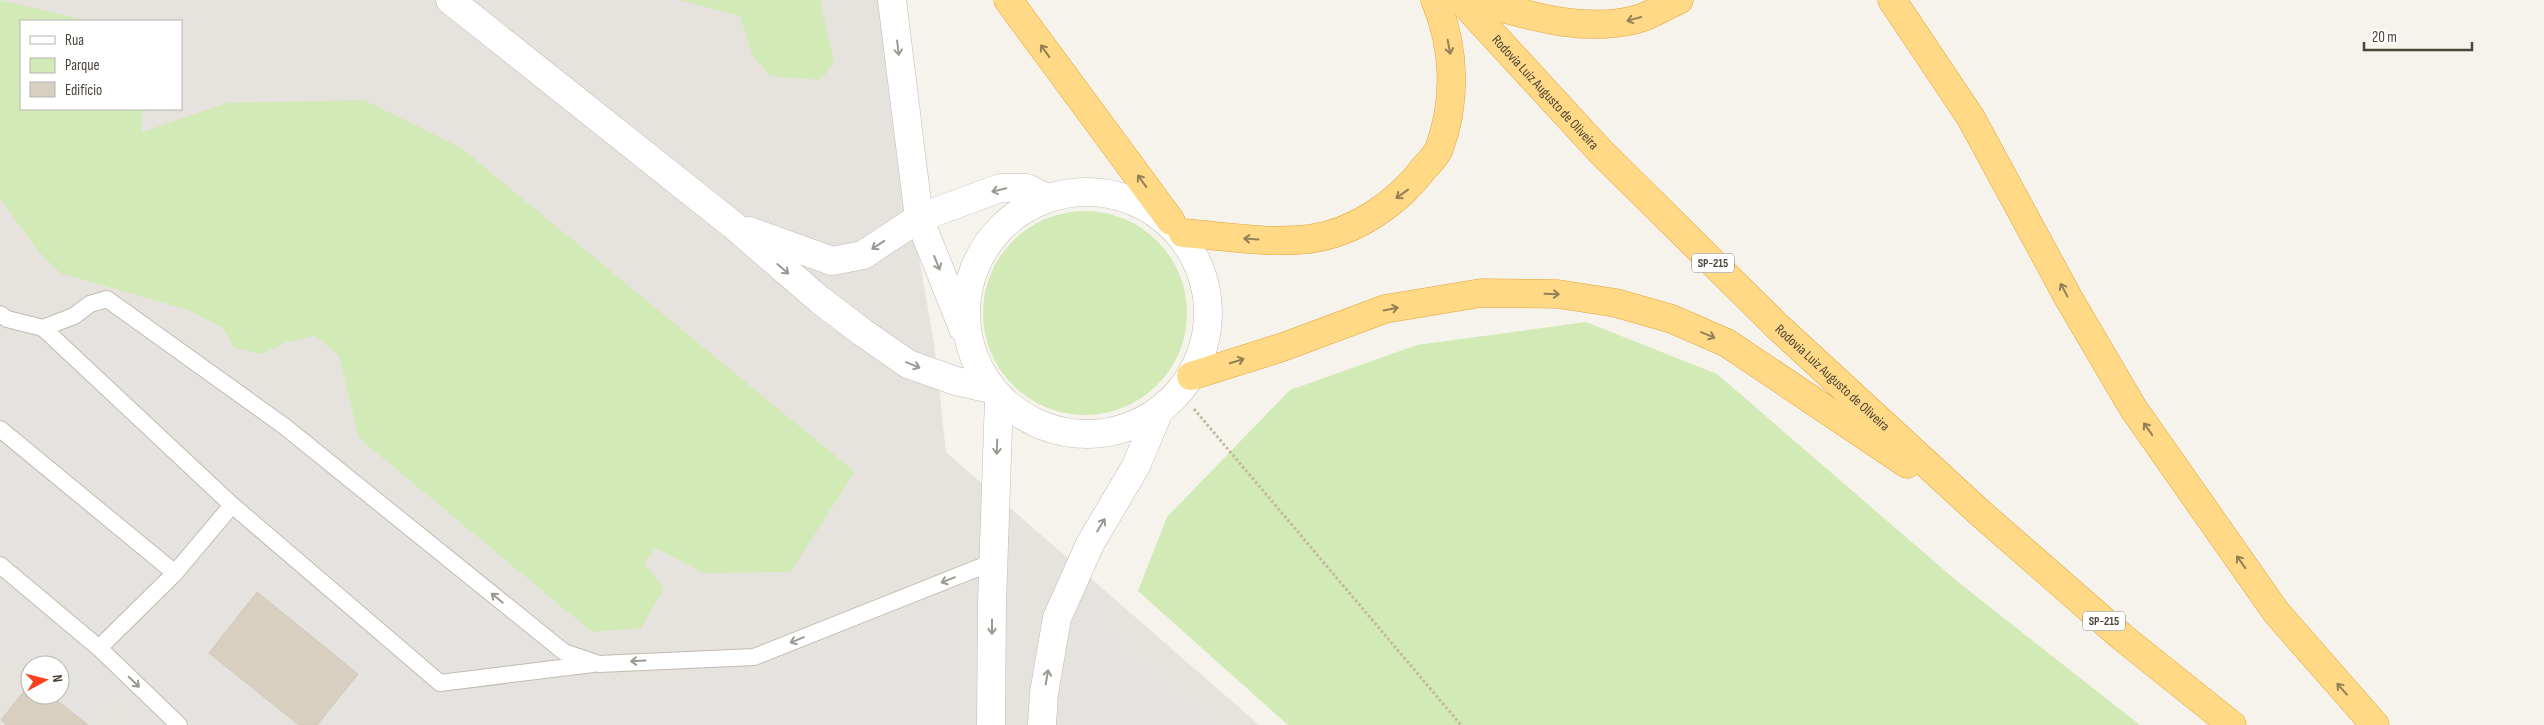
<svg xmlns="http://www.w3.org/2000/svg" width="2544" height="725" font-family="'Sofia Sans Condensed',sans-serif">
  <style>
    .industrial { fill: #e6e2dd; fill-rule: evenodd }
    .green { fill: #d2eab5 }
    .parking { fill: #e5e3e0 }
    .building { fill: #d8cfc1; stroke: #d3c7b4 }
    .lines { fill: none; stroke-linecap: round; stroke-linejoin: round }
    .service-casing { stroke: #c2bbae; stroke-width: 18 }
    .minor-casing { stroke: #c2bbae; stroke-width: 29 }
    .trunk-casing { stroke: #e0a43c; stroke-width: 29 }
    .path { stroke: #c4b79f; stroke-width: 3; stroke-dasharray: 2.5 2.5; stroke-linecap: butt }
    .service { stroke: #fff; stroke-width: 16 }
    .minor { stroke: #fff; stroke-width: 28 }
    .trunk { stroke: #ffd985; stroke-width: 28 }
    .oneway { stroke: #938057 }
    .oneway2 { stroke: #9c9892 }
    .labels { text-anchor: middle; stroke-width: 4; stroke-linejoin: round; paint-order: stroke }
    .shield { fill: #fff; stroke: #817c74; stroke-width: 1 }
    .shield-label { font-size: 12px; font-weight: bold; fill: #4b4439 }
    .street-label { font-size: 14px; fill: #4b4439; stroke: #fff }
  </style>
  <rect width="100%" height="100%" fill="#f6f3ec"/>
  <path class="industrial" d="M0,0H881L918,252L934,343L946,452L1259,725H0ZM21,21H181V109H21ZM30,665H60V695H30Z"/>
  <g class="green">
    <polygon points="0,0 89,21 21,21 21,109 142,109 142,132 227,103 364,100 461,148 855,472 790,572 704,573 656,548 644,563 664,589 641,628 592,632 359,438 339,356 316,336 286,342 262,354 234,348 223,328 188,310 60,273 40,253 0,199"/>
    <polygon points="680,0 820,0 834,61 821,80 770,76 752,54 740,16"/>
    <circle cx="1085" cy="313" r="102"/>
    <polygon points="1586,322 1717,374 1958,582 2140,725 1288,725 1138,591 1167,517 1290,390 1417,345"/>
  </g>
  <g class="parking">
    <polygon points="112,314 134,316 145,320 574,672 598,681 611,682 757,675 950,596 957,643 955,725 130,725 126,689 115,690 85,721 53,695 60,695 60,665 30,665 30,677 0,653 0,328 21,342 44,344 58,339 80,324 101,315"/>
    <polygon points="1097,582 1101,616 1115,648 1209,725 1076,725 1062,717 1066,670 1078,625"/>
  </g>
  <g class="building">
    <polygon points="257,592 358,674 317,725 299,725 209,653"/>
    <polygon points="30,684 30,695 50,695 88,725 7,725 1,720"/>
  </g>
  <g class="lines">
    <defs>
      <g id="service">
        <polyline points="0,314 7,319 43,328 74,316 90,304 107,299 284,426 564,652 599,664 754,657 993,562"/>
        <polyline points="43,328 232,505 175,573 99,648"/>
        <polyline points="0,429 175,573"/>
        <polyline points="232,505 440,683 593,664"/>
        <polyline points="0,565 99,648 179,725"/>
      </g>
      <g id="minor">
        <polyline points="450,0 733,225 820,300 862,332 908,364 956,381 991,389"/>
        <polyline points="892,0 919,218 963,328"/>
        <circle cx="1087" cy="313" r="121"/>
        <polyline points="749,231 832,261 863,255 919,218 1000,188 1027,188 1045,197"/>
        <polyline points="991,725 992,603 999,398"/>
        <polyline points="1042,725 1044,693 1057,618 1090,544 1136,466 1159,411"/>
      </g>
      <g id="trunk">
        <polyline points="1008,0 1171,221"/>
        <path id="s1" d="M1461,0L1601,152L1777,326L1979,512L2122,637L2232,725"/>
        <path d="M1472,0C1525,14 1579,33 1634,20C1649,17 1665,6 1679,0"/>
        <polyline points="1892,0 1971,118 2069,299 2133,408 2276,612 2375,725"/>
        <path d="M1183,233C1224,236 1268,244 1309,239C1355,233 1398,203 1425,167C1430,162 1436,155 1439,149C1457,100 1455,47 1435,0"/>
        <polyline points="1191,376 1283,347 1385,309 1481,293 1558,294 1616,303 1672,319 1727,343 1907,464"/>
      </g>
    </defs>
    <use href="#service" class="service-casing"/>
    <use href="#minor" class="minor-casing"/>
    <use href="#trunk" class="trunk-casing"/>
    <polyline class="path" points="1194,409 1461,725"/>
    <use href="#service" class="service"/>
    <use href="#minor" class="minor"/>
    <use href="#trunk" class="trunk"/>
  </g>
  <defs><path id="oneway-shaft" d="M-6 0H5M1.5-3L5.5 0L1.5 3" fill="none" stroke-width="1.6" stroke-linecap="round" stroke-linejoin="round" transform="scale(1.25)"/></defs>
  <g class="oneway">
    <use href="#oneway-shaft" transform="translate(1634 19) rotate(165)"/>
    <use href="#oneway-shaft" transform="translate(1449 47) rotate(79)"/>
    <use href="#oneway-shaft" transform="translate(1045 51) rotate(-126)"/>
    <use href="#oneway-shaft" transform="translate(1142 181) rotate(-126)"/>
    <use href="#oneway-shaft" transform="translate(1402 194) rotate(144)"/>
    <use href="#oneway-shaft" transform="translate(1251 239) rotate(-176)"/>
    <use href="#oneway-shaft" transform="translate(2064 290) rotate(-118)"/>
    <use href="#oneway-shaft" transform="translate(1552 294) rotate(2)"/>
    <use href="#oneway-shaft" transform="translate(1391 309) rotate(-11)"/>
    <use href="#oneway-shaft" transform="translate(1708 335) rotate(23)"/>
    <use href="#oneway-shaft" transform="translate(1237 361) rotate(-17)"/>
    <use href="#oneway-shaft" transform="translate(2148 429) rotate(-125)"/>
    <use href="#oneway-shaft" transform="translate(2241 562) rotate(-125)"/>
    <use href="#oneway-shaft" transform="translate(2342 689) rotate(-131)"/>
  </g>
  <g class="oneway2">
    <use href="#oneway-shaft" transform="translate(898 48) rotate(83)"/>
    <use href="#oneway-shaft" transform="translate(999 190) rotate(167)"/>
    <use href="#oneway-shaft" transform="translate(878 245) rotate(147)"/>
    <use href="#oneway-shaft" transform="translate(937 263) rotate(68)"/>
    <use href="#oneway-shaft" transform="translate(783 269) rotate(41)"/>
    <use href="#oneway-shaft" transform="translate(913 365) rotate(22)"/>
    <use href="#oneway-shaft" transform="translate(997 447) rotate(92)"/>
    <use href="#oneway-shaft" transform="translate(1101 525) rotate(-59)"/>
    <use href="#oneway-shaft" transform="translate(948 580) rotate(158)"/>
    <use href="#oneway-shaft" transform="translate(497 598) rotate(-141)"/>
    <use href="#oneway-shaft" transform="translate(992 627) rotate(90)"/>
    <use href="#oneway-shaft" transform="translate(797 640) rotate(158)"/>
    <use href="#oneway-shaft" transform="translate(638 661) rotate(177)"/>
    <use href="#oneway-shaft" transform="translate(1047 677) rotate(-80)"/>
    <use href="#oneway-shaft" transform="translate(134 682) rotate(44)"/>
  </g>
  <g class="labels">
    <g class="shield">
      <rect x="1692" y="253.5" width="42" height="19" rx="4"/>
      <rect x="2083" y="611.5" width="42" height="19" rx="4"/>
    </g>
    <g class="shield-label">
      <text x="1713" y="267">SP-215</text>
      <text x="2104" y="625">SP-215</text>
    </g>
    <g class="street-label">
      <text dy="5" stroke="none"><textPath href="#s1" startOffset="125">Rodovia Luiz Augusto de Oliveira</textPath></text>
      <text dy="5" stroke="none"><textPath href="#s1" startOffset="530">Rodovia Luiz Augusto de Oliveira</textPath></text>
    </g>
  </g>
  <rect x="20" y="20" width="162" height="90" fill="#ffffff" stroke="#b7b4b0"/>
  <rect x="30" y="36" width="25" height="8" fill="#ffffff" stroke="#b7b4b0"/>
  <text x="65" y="45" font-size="15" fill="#4b4439">Rua</text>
  <rect x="30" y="58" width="25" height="15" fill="#d2eab5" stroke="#b7b4b0"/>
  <text x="65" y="70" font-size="15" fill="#4b4439">Parque</text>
  <rect x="30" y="82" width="25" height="15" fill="#d8cfc1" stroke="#b7b4b0"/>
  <text x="65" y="95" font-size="15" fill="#4b4439">Edifício</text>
  <g transform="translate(45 680) rotate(83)"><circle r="24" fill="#ffffff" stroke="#b7b4b0"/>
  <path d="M0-4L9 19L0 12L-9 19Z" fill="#fc3f1d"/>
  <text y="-8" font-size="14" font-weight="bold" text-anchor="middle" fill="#4b4439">N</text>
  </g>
  <path d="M2364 42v8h108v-8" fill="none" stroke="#4b4439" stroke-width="2.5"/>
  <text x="2372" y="42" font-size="15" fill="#4b4439" stroke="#ffffff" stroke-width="4" paint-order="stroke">20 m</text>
</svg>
